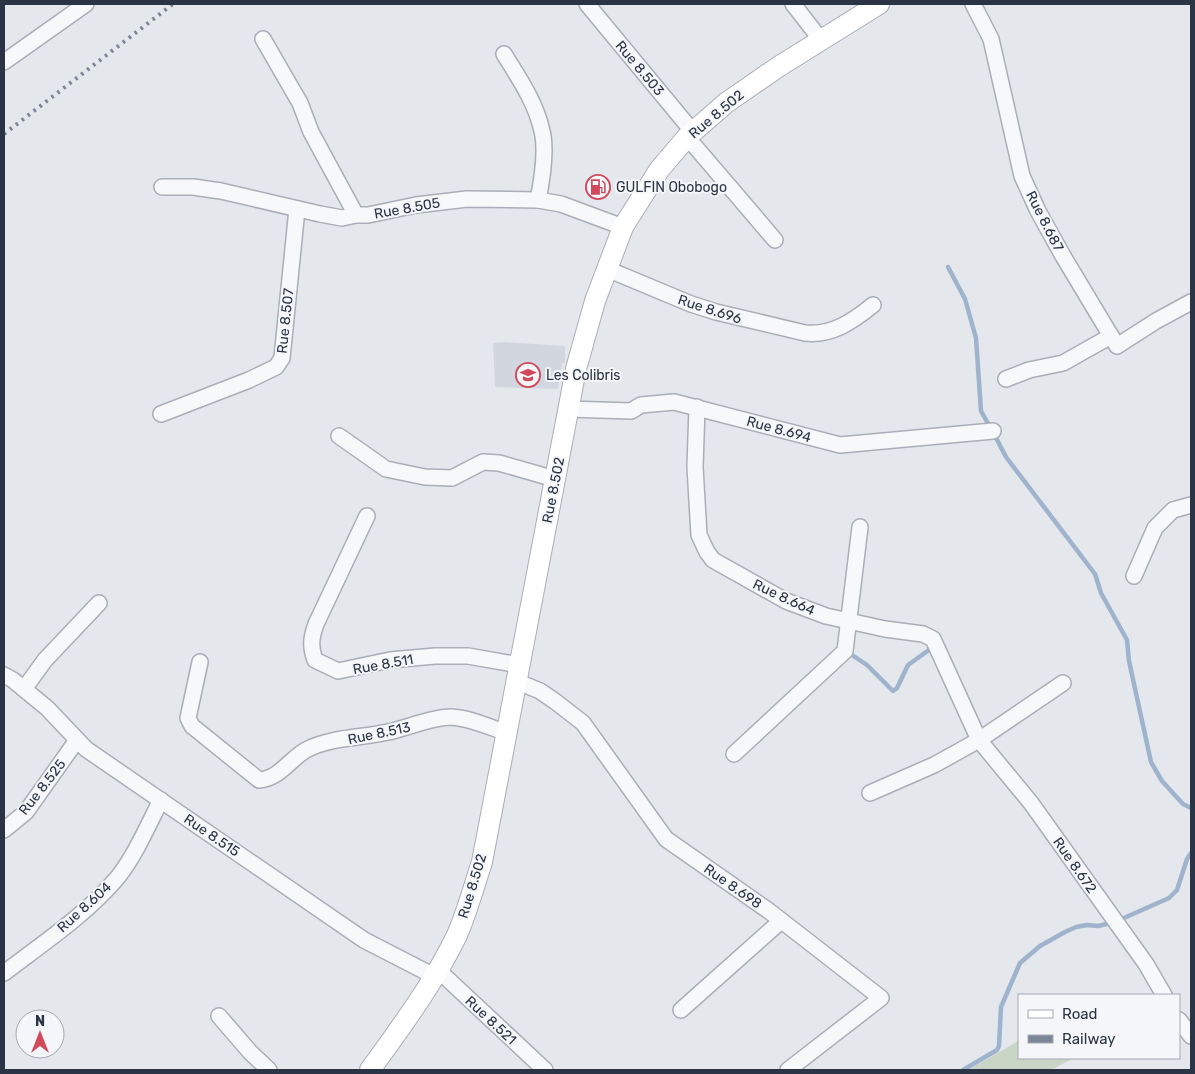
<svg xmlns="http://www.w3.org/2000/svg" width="1195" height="1074" font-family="Rubik,sans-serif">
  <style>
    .built { fill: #d2d6de }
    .green { fill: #c9d6c5 }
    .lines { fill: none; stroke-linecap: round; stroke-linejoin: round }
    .stream { stroke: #9fb4cc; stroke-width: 4.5 }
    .street-casing { stroke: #a9aeb7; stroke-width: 18 }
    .secondary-casing { stroke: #a9aeb7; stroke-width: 22 }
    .street { stroke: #f7f8fa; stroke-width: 15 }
    .secondary { stroke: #fff; stroke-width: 20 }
    .rail { stroke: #7d8696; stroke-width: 4; stroke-dasharray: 2.5 5; stroke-linecap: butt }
    .labels { text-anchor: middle; stroke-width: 4; stroke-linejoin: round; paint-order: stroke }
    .street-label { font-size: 14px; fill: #2b3445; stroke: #f4f6f9 }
    .poi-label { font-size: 14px; fill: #2b3445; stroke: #f4f6f9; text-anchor: start }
  </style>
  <rect width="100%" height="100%" fill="#e4e7ec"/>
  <polygon class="built" points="504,342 565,346 565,363 562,363 558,389 495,387 493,343"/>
  <polygon class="green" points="1019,1039 1019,1058 1074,1058 1051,1070 968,1070 1015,1043"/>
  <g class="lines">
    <g class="stream">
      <polyline points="948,267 965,299 976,338 981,411 990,427"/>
      <polyline points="994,434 1006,457 1095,574 1101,593 1127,640 1129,661 1151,762 1162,781 1183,804 1191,808"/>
      <polyline points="846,651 867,665 893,691 897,688 908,665 933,647"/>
      <polyline points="963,1070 997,1050 999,1046 1001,1007 1020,963 1040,946 1065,932 1076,927 1087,925 1098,926 1115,922 1169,898 1177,890 1187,859 1191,853"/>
    </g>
    <defs>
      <g id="street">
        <polyline points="587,4 693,132"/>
        <polyline points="793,4 821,40"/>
        <polyline points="973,4 991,39 1022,176 1038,211 1063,256 1117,346 1156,321 1191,302"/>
        <polyline points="263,39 300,103 311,132 356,215 368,215 416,205 467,199 538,200 561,204 623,227"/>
        <path d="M504,54C519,78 536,103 542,131C547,151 542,180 538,200"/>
        <polyline points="4,62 86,4"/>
        <polyline points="687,137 775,240"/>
        <polyline points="162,187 193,187 221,191 320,214 342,218 356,215"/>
        <path d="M607,269L691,304L716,312L805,333C832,336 853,321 873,305"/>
        <polyline points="1006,379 1029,370 1063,363 1111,336"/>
        <polyline points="697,407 695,467 699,535 707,552 713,560 786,601 826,616 885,629 923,634 933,639 979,740 1031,803 1146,964 1164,995"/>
        <polyline points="568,409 631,411 641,405 674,402 840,445 993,431"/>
        <polyline points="161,414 249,380 276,367 282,358 297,209"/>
        <polyline points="339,436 386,469 425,477 452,478 483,462 499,463 555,479"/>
        <path d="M367,516L316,624C311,638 310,646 315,660L338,671L390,660L435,656H468L520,665"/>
        <polyline points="1134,576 1155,528 1173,510 1191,505"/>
        <path d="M200,662L188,718L192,726L259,780C279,779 290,759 306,750C330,737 362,738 388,732C407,728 432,717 451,717C470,718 489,727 507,733"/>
        <polyline points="4,675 13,680 47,708 86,749 364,940 434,976"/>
        <polyline points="516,681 540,691 556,702 583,723 666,839 769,911 881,998 788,1070"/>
        <polyline points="24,689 45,660 99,603"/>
        <polyline points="734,754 845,651 860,527"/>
        <polyline points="870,793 934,765 979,740 1063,683"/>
        <polyline points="4,830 26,812 77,740"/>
        <polyline points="438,970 545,1070"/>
        <path d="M4,973C42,944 87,914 118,877C136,854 148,825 161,800"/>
        <polyline points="681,1010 781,921"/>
        <polyline points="219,1016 250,1052 269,1070"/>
        <polyline points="1179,1020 1191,1036"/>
      </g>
      <path id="secondary" d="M370,1070C401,1027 434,983 457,935C467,912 474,886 482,862L576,369L595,301L623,227L659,170L687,137L726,103L778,67L879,4"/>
    </defs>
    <use href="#street" class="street-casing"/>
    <use href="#secondary" class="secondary-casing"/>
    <use href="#street" class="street"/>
    <use href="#secondary" class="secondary"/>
    <polyline class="rail" points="4,134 173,4"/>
  </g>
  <defs>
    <symbol id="fuel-ring" viewBox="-11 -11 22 22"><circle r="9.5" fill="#f4f6f9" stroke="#d1495b" stroke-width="1.5"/><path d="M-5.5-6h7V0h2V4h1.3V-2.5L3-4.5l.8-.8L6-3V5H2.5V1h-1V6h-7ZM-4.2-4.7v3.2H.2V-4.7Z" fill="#d1495b"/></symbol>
    <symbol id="school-ring" viewBox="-11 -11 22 22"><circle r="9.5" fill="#f4f6f9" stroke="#d1495b" stroke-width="1.5"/><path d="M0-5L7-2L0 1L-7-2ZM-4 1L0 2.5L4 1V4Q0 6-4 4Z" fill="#d1495b"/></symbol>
  </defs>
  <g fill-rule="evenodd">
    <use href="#fuel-ring" x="584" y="173" width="28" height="28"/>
    <use href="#school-ring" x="514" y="361" width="28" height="28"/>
  </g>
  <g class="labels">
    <g class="street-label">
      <text transform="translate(640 68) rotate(50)" y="5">Rue 8.503</text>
      <text transform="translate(716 114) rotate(-40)" y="5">Rue 8.502</text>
      <text transform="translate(407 208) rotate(-10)" y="5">Rue 8.505</text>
      <text transform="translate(1045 221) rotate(63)" y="5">Rue 8.687</text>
      <text transform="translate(710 309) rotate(18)" y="5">Rue 8.696</text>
      <text transform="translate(285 321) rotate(-84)" y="5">Rue 8.507</text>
      <text transform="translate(779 429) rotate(15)" y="5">Rue 8.694</text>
      <text transform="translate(553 490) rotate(-79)" y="5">Rue 8.502</text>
      <text transform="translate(784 597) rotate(25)" y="5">Rue 8.664</text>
      <text transform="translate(383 664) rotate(-10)" y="5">Rue 8.511</text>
      <text transform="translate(379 733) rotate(-12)" y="5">Rue 8.513</text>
      <text transform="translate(42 787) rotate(-52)" y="5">Rue 8.525</text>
      <text transform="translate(212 835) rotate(34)" y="5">Rue 8.515</text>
      <text transform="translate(1075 865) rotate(55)" y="5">Rue 8.672</text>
      <text transform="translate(472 886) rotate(-73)" y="5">Rue 8.502</text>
      <text transform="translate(733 886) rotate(35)" y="5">Rue 8.698</text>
      <text transform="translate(84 907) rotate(-42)" y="5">Rue 8.604</text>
      <text transform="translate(491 1020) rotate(43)" y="5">Rue 8.521</text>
    </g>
    <g class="poi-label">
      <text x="616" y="192">GULFIN Obobogo</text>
      <text x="546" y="380">Les Colibris</text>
    </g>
  </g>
  <rect width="1195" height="1074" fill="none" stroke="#2b3445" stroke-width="10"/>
  <rect x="1018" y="994" width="162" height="65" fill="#f4f6f9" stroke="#a4a8b1"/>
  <rect x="1028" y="1010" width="25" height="8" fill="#ffffff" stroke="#a4a8b1"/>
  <text x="1062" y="1019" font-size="15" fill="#2b3445">Road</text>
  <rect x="1028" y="1035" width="25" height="8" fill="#7d8696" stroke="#a4a8b1"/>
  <text x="1062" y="1044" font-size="15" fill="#2b3445">Railway</text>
  <g transform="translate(40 1034)"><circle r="24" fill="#f4f6f9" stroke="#a4a8b1"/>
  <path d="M0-4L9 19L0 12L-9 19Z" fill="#d1495b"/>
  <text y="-8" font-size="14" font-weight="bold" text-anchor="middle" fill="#2b3445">N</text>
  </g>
</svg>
